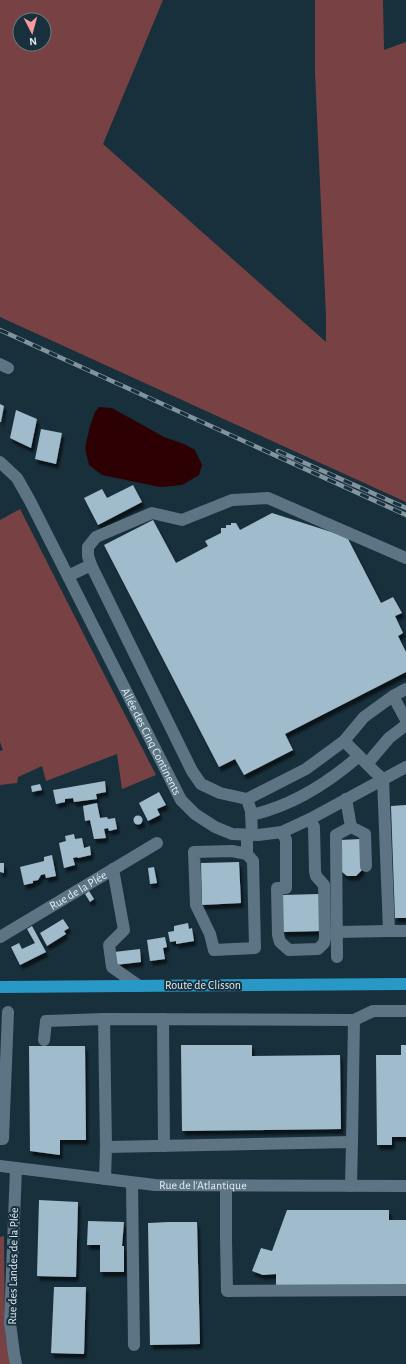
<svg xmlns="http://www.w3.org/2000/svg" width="406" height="1364" font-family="'Alegreya Sans',sans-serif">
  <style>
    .green { fill: #784244; fill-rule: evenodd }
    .water { fill: #2d0004 }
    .building { fill: #a0bbcb; filter: url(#shadow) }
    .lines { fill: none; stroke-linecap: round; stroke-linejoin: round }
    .minor { stroke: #5c7483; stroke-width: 12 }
    .major { stroke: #2899c7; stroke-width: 12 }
    .rail-casing { stroke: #82949e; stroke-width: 4.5 }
    .rail { stroke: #182f3c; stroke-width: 3; stroke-dasharray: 9; stroke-linecap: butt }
    .labels { text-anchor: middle; stroke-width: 4; stroke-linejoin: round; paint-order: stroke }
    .street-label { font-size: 12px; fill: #dfedf5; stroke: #182f3c }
  </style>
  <defs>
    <filter id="shadow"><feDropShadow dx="2.5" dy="4.5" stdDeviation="1" flood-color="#0009"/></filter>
  </defs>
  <rect width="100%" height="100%" fill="#182f3c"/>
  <g class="green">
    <path d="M0,0H163L103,144L326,342V316L315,73V0H383L384,50L406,42V502L0,317ZM20,20H44V44H20Z"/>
    <polygon points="20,509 105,676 156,775 122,789 117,754 46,781 42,766 18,777 17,783 0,785 0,751 3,750 0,742 0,520"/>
    <polygon points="4,1236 5,1334 11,1364 0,1364 0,1237"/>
  </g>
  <polygon class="water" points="99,407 112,408 164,437 184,444 195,450 202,465 199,475 182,485 160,487 102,475 89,465 85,448 90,426 95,412"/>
  <g class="building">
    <polygon points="0,404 4,406 1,422 0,422"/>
    <polygon points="16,410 37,419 31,448 10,438"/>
    <polygon points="41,429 62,433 56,464 35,459"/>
    <polygon points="133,485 142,502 98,525 84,498 102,489 107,498"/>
    <polygon points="272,513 347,537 381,603 393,597 402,613 395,616 403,633 398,636 406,652 406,672 285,734 293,750 244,775 235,759 219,767 104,545 153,520 176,563 208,546 205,541 221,533 221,528 226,528 226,525 231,525 231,523 236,523 240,530"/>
    <polygon points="105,781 106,792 96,794 97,799 74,802 73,798 65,799 65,802 56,804 53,790"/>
    <polygon points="40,784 42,790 32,792 31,786"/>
    <polygon points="159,792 166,805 157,809 160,815 148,821 139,803"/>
    <polygon points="97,803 100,818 107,817 108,819 115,818 117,829 109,831 108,828 104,829 106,838 94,839 90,820 85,821 83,806"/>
    <polygon points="406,805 406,918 395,918 391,806"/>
    <circle cx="138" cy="820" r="4.5"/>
    <polygon points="74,834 75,839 82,838 84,848 90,846 91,855 78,858 77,857 73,858 75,865 64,868 59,843 66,841 65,836"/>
    <polygon points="361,839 362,870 356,876 347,876 341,871 340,840"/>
    <polygon points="52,855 56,876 46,878 45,874 41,875 38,880 33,881 33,883 24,885 20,867 44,861 44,857"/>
    <polygon points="239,862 241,903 202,905 201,863"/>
    <polygon points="0,863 4,863 4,873 0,872"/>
    <polygon points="154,867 157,883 150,884 148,868"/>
    <polygon points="89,891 94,899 90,902 85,894"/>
    <polygon points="319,894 321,931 283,932 282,895"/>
    <polygon points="63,919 69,928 64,931 66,934 47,946 40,933"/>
    <polygon points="188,923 189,929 192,928 194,941 176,944 176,941 170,942 168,932 174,931 174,926"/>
    <polygon points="32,926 46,952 20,965 11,947 19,943 22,949 35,943 27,929"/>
    <polygon points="165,937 167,947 163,948 165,959 150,961 147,940"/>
    <polygon points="140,949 141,962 115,965 114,952"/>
    <polygon points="181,1045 252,1045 252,1056 340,1055 341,1129 182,1131"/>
    <polygon points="401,1045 406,1045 406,1137 392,1137 392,1145 377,1145 376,1055 401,1055"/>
    <polygon points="29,1046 85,1046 86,1140 60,1140 60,1155 30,1151"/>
    <polygon points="39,1200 78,1202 76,1277 37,1276"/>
    <polygon points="287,1210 389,1210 389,1220 406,1220 406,1286 276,1285 276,1274 263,1275 252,1271 261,1248 272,1251"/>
    <polygon points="88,1221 124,1222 122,1246 124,1246 124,1272 100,1272 100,1245 87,1245"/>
    <polygon points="169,1222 197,1222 200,1344 150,1345 148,1223"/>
    <polygon points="54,1287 86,1287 84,1354 51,1353"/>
  </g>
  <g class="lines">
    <g class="minor">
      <polyline points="0,364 8,368"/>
      <path id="s1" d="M0,462L17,478L30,501L181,800L195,814L215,827L232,834L258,835L282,832L310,819L406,767"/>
      <polyline points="91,565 88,556 88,547 96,537 152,513 182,520 232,500 268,498 406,558"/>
      <polyline points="68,576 91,565 192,771 201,784 220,793 247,799 251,811 252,835"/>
      <polyline points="393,696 406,720"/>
      <polyline points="344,741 375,772 383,779 389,931 406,931"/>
      <polyline points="367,764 389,738 406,725"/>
      <polyline points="247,799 306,769 344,741 364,717 393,696 406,689"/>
      <path d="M251,815C292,806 328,783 359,756"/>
      <polyline points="351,827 365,834 366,866"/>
      <polyline points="282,832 286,840 286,888 277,888 278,935 280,942 289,950 318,949 324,943 325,938 324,885 316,876 315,871 314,827 310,819"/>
      <polyline points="247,854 232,851 194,852 196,905 210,934 214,950 255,948 253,861 247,854 247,835"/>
      <polyline points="113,869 124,930 109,945 112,967 139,986"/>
      <polyline points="337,932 389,931"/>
      <path id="s2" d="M0,937L157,843"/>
      <polyline points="337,957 336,835 351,827 346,799"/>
      <polyline points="104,1019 106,1147"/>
      <polyline points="163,1019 164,1146"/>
      <polyline points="354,1020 373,1011 406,1011"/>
      <polyline points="44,1040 46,1021 104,1019 354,1020 352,1142"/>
      <polyline points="0,1139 3,1139 8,1012"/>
      <path id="s3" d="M0,1166L155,1185L406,1186"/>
      <polyline points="16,1168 10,1323 14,1354 16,1364"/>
      <polyline points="105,1179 106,1147 352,1142 351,1186"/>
      <polyline points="132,1183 134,1345"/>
      <polyline points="226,1186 226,1240 227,1291 406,1290"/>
    </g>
    <polyline class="major" points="0,987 406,984"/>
    <defs>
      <g id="rail">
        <polyline points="0,330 406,515"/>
        <polyline points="278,451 406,508"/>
      </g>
    </defs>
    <use href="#rail" class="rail-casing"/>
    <use href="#rail" class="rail"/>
  </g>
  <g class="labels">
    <g class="street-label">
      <text dy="4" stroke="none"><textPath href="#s1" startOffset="319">Allée des Cinq Continents</textPath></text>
      <text dy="4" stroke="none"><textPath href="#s2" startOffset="91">Rue de la Plée</textPath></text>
      <text x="203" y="989">Route de Clisson</text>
      <text dy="4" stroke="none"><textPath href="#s3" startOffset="204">Rue de l'Atlantique</textPath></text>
      <text transform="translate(13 1266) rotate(-89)" y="4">Rue des Landes de la Plée</text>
    </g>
  </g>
  <g transform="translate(32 32) rotate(174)"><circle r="19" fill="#182f3c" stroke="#687b86"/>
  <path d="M0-3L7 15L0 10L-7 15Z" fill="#f59b9d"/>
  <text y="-6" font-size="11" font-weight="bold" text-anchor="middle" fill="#dfedf5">N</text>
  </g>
</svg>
